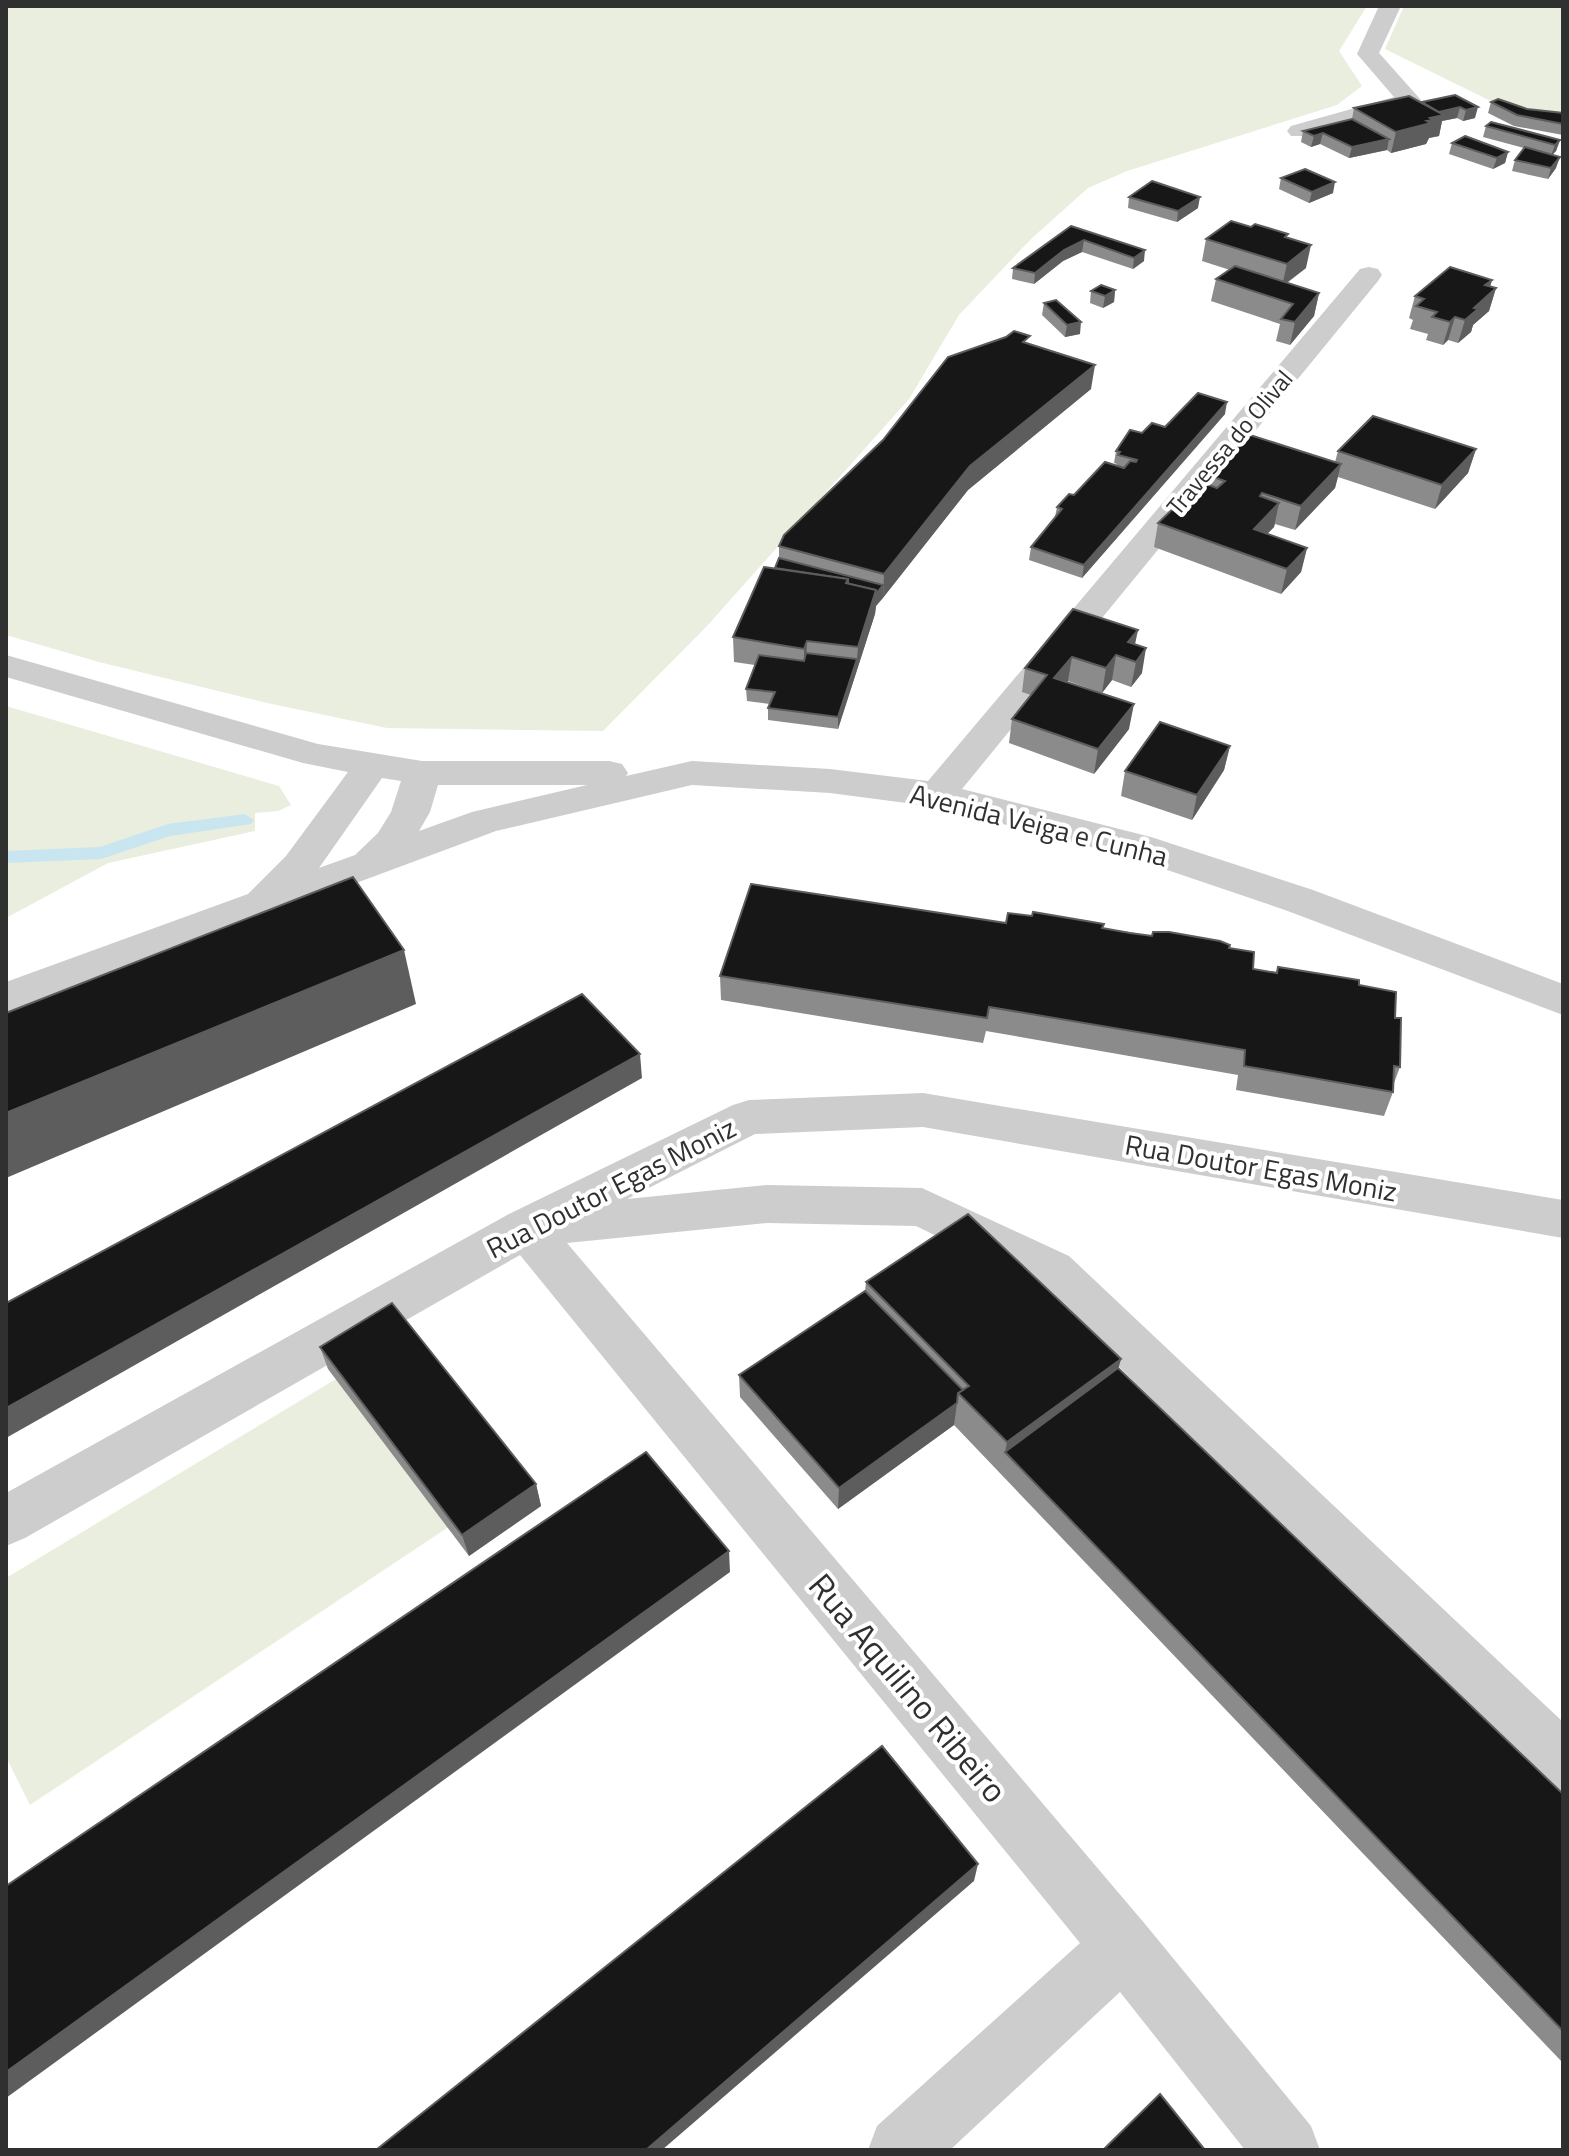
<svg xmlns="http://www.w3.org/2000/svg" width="1569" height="2156" font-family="'Titillium Web',sans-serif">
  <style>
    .green { fill: #e9eede }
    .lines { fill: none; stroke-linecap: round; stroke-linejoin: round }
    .stream { fill: #c9e5ef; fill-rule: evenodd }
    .minor { fill: #cdcdcd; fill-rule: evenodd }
    .wall { fill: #8b8b8b }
    .shaded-wall { fill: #5d5d5d }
    .building { fill: #171717; stroke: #5d5d5d; stroke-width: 2 }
    .labels { text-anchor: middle; stroke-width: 8; stroke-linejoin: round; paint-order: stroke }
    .far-street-label { font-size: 24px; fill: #303030; stroke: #fff }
    .street-label { font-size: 28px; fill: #303030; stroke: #fff }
    .near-street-label { font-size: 34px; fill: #303030; stroke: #fff }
  </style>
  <rect width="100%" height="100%" fill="#fff"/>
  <g class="green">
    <polygon points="6,6 1367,6 1339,51 1362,86 1337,105 1127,171 1088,188 1031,239 959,315 909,399 707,626 603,731 387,728 267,703 99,662 6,635"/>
    <polygon points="1404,6 1563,6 1563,118 1515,113 1385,49"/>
    <polygon points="6,706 279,786 291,805 278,811 255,813 255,831 108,863 6,918"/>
    <polygon points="341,1376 450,1526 30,1805 6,1757 6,1578"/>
  </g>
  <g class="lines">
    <polygon class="stream" points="245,814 254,820 251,824 170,836 101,859 6,863 6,851 100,847 168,824"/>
    <g class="minor">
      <polygon points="1379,6 1401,6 1379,53 1421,100 1417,105 1307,136 1291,136 1287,131 1291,126 1394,97 1357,54"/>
      <path d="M1369,267L1378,269L1382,275L1378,281L962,789L1151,837L1313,890L1563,984V1015L1285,910L1126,856L937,807L830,793L692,785L496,831L6,1013V982L248,894L286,856L348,772L303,763L6,677V655L318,744L422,761H609L622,764L628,773L626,776L692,761L830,769L928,781L1360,269ZM382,778L401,781L391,812L378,833L355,855L319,868ZM438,785H587L472,812L419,831L430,812Z"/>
      <polygon points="923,1093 1563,1200 1563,1238 923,1127 755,1134 627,1199 767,1185 922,1188 1069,1256 1563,1722 1563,1791 1542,1783 1035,1284 916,1226 767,1223 567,1243 1145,1924 1311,2126 1320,2150 1245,2150 1120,1992 950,2150 868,2150 877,2126 1080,1943 520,1255 25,1538 6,1546 6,1493 509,1214 733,1105 749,1100"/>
    </g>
  </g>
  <g class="wall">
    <polygon points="1455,95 1475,118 1463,121 1457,118 1442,121 1439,136 1429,138 1426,144 1391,153 1387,150 1349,158 1320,144 1311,147 1301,142 1303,131 1352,119 1354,108 1422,102"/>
    <polygon points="1491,102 1527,109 1563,113 1563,135 1514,126 1488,113"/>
    <polygon points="1486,126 1560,140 1556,151 1552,155 1556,168 1548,179 1512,171 1515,160 1524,148 1483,137"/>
    <polygon points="1452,143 1508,152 1505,163 1493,169 1449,154"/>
    <polygon points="1281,178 1333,193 1309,203 1279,189"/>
    <polygon points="1129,197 1198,208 1177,222 1128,208"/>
    <polygon points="1071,226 1144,261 1133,269 1082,252 1063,261 1034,284 1012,279 1013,268"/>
    <polygon points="1287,238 1306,268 1287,283 1319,293 1314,316 1290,345 1276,341 1280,324 1211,301 1216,279 1230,270 1202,261 1206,239"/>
    <polygon points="1492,280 1490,286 1496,288 1489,311 1473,325 1471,332 1458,343 1448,340 1443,345 1426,340 1428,334 1410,329 1413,320 1409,318 1415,296"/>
    <polygon points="1115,290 1114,302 1103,308 1090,303 1091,291"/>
    <polygon points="1044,303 1080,334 1065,337 1042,315"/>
    <polygon points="1029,344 1091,389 968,490 876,606 875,614 838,729 768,720 768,708 770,704 747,701 746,689 755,665 734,662 733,637 775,568 779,558 779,546"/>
    <polygon points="1225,414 1082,578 1029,560 1031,547 1055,517 1057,507 1116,466 1117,464 1114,463 1116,451 1142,433 1165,427"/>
    <polygon points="1476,449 1468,473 1435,509 1338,477 1335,488 1295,530 1275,524 1274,527 1267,534 1307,548 1301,572 1281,594 1154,547 1158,523 1207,484 1208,475 1335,462 1338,451"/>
    <polygon points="1073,609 1135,645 1142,673 1131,687 1112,680 1102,693 1068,681 1067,682 1129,729 1094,774 1009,743 1012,719 1031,695 1022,692 1025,668"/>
    <polygon points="1230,746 1224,770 1192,820 1121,796 1125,771"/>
    <polygon points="1103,928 1229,948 1253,969 1276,972 1278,967 1359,985 1395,1018 1400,1067 1394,1083 1393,1092 1384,1116 1236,1090 1238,1075 986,1031 983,1043 721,1000 720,976"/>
    <polygon points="866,1282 1121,1359 1118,1368 1563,1794 1563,2063 954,1425 838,1509 740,1397 739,1375 865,1291"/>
    <polygon points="320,1347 536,1484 541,1506 469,1556 328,1369"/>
  </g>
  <g class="shaded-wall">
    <polygon points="1460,107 1457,118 1442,121 1439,136 1429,138 1426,144 1391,153 1396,132 1424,115"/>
    <polygon points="1478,107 1475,118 1463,121 1466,110"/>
    <polygon points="1323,133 1320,144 1311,147 1314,136"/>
    <polygon points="1389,139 1387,150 1349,158 1352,147"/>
    <polygon points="1560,140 1556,151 1551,156 1555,145"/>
    <polygon points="1508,152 1505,163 1493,169 1497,158"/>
    <polygon points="1560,157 1556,168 1548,179 1551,168"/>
    <polygon points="1335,182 1333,193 1309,203 1312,192"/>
    <polygon points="1200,197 1198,208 1177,222 1178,211"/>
    <polygon points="1084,240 1082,252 1063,261 1034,284 1035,273 1064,250"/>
    <polygon points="1311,245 1306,268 1282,286 1287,264"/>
    <polygon points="1145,250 1144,261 1133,269 1134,258"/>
    <polygon points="1492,280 1487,296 1496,288 1489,311 1473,325 1471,332 1458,343 1465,320 1485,285"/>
    <polygon points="1115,290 1114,302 1103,308 1105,296"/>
    <polygon points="1319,293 1314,316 1290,345 1295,322"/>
    <polygon points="1455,317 1448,340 1443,345 1450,322"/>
    <polygon points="1081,322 1080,334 1065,337 1067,325"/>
    <polygon points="1095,365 1091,389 968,490 883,598 884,574 970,466"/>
    <polygon points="1227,402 1225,414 1082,578 1084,565"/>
    <polygon points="1476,449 1468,473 1435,509 1442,485"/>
    <polygon points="1341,464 1335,488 1295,530 1301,506"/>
    <polygon points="1279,503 1274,527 1248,554 1254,529"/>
    <polygon points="1307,548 1301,572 1281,594 1287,569"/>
    <polygon points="883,585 883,598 876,606 875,614 838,729 838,717 857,659 858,647 876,590"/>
    <polygon points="1138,630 1133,654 1128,642"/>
    <polygon points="807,641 806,666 804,673 804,649"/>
    <polygon points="1146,648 1142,673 1131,687 1136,662"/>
    <polygon points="1116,655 1112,680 1102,693 1106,668"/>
    <polygon points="1072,657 1068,681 1051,703 1054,678"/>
    <polygon points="1134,704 1129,729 1094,774 1098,749"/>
    <polygon points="1230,746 1224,770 1192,820 1197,795"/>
    <polygon points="404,950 416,1004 6,1178 6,1113"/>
    <polygon points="640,1054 642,1078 6,1438 6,1408"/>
    <polygon points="1121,1359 1112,1391 1005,1452 1001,1473 1007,1442"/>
    <polygon points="957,1403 954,1425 838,1509 839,1488"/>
    <polygon points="536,1484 541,1506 469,1556 462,1535"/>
    <polygon points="729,1551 730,1572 6,2098 6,2072"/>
    <polygon points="978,1864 974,1881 662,2150 646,2150"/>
  </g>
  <g class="building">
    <polygon points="1455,95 1478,107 1466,110 1460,107 1439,112 1422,102"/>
    <polygon points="1409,96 1444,115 1430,118 1433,120 1427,121 1431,123 1396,132 1354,108"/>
    <polygon points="1498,99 1527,109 1563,113 1563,124 1517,115 1491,102"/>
    <polygon points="1352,119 1389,139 1352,147 1323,133 1314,136 1303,131"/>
    <polygon points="1491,122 1560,140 1555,145 1486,126"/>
    <polygon points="1465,136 1508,152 1497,158 1452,143"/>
    <polygon points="1525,147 1560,157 1551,168 1515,160"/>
    <polygon points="1305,169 1335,182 1312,192 1281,178"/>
    <polygon points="1152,181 1200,197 1178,211 1129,197"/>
    <polygon points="1231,221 1251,227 1255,224 1288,234 1285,237 1311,245 1287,264 1206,239"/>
    <polygon points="1071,226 1145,250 1134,258 1084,240 1064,250 1035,273 1013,268"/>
    <polygon points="1235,266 1319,293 1295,322 1281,319 1293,304 1216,279"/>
    <polygon points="1450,267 1492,280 1485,285 1496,288 1474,308 1478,309 1465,320 1455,317 1450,322 1432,317 1437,312 1416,306 1424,299 1415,296"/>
    <polygon points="1101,285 1115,290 1105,296 1091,291"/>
    <polygon points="1056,300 1081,322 1067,325 1044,303"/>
    <polygon points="1014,331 1030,336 1023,342 1095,365 970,466 884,574 779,546 784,535 883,440 948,357 1006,337"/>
    <polygon points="1198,393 1227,402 1084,565 1031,547 1062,509 1057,507 1069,494 1074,495 1105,462 1124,468 1130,461 1136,462 1137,460 1118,455 1120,452 1116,451 1130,430 1142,433 1152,423 1165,427"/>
    <polygon points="1373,416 1476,449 1442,485 1338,451"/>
    <polygon points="1250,435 1341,464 1301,506 1262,493 1260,496 1279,503 1254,529 1307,548 1287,569 1158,523 1201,482 1217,488 1225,481 1208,475"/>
    <polygon points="779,558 883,585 876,594 876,590 848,584 848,579 775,568"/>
    <polygon points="764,567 848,579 846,583 876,590 858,647 807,641 804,649 733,637"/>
    <polygon points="1073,609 1138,630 1128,642 1146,648 1136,662 1116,655 1106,668 1072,657 1054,678 1134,704 1098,749 1012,719 1047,675 1025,668"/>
    <polygon points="806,653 857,659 838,717 768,708 775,692 746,689 759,655 804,661"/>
    <polygon points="1160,722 1230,746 1197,795 1125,771"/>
    <polygon points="353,877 404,950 6,1113 6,1013"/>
    <polygon points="751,884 1006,923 1008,913 1032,916 1033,912 1104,924 1102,928 1130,933 1152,936 1153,932 1169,932 1220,941 1230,945 1229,948 1254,952 1253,969 1277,973 1278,967 1359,980 1359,985 1396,992 1395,1018 1401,1018 1400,1067 1394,1066 1393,1092 1244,1066 1245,1050 989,1007 987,1018 720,976"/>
    <polygon points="582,994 640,1054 6,1408 6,1303"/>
    <polygon points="968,1214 1121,1359 1007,1442 958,1393 969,1386 866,1282"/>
    <polygon points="865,1291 963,1390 958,1393 957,1403 839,1488 739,1375"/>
    <polygon points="392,1303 536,1484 462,1535 320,1347"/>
    <polygon points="1118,1368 1563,1794 1563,2031 1005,1452"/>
    <polygon points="646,1452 729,1551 6,2072 6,1886"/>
    <polygon points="882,1746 978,1864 646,2150 376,2150"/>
    <polygon points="1160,2094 1205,2150 1103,2150"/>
  </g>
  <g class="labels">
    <g class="far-street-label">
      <text transform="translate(1230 443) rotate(-50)" y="8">Travessa do Olival</text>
    </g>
    <g class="street-label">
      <text transform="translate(1039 825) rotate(14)" y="10">Avenida Veiga e Cunha</text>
      <text transform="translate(1261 1168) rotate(10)" y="10">Rua Doutor Egas Moniz</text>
      <text transform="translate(611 1188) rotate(-27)" y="10">Rua Doutor Egas Moniz</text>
    </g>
    <g class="near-street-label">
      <text transform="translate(908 1688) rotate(50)" y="12">Rua Aquilino Ribeiro</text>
    </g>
  </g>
  <rect width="1569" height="2156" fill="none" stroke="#303030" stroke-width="16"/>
</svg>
